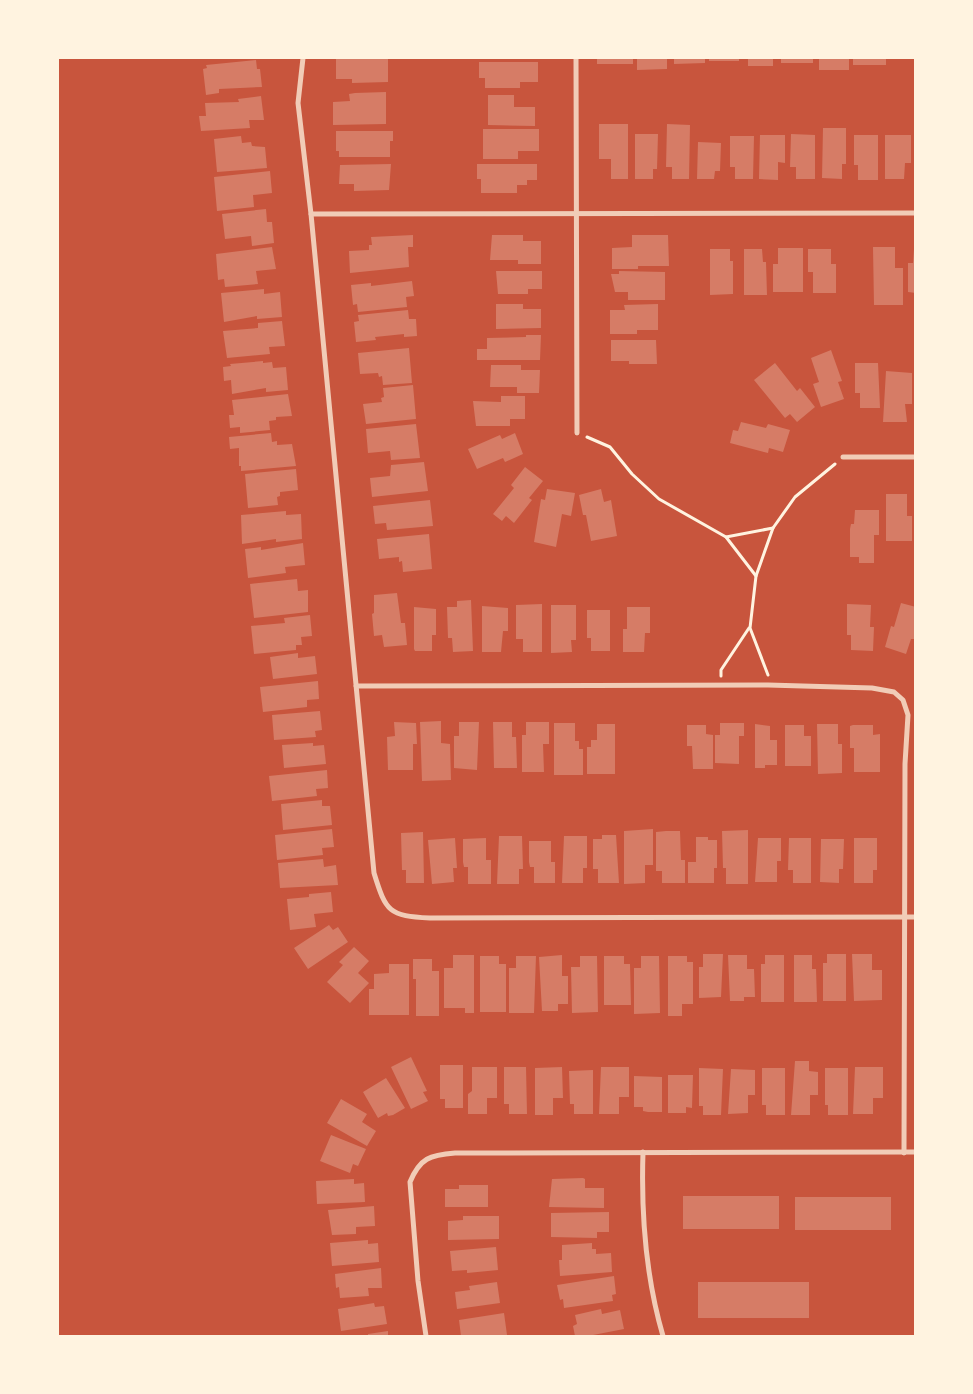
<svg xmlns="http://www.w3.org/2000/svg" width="973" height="1394" font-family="'Archivo Narrow',sans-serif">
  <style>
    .building { fill: #d67c66 }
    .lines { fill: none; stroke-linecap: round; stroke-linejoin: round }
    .path { stroke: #fff3e0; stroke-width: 3 }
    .minor { stroke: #f1ccb7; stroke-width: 5 }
  </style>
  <rect width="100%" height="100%" fill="#c8553d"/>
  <g class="building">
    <polygon points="336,58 388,58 388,82 352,83 352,79 336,79"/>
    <rect x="597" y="58" width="36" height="6"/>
    <polygon points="637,58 667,58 667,69 637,70"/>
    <polygon points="674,58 705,58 705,63 674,64"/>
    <rect x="709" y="58" width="30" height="3"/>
    <rect x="748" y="58" width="25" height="8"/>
    <rect x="781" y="58" width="32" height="5"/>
    <rect x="819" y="58" width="30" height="12"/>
    <rect x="853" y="58" width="33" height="7"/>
    <polygon points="256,60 257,69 260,69 262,87 219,89 219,93 206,95 203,69 207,68 206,65"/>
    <polygon points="479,62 538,62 538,82 520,82 520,88 485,88 485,78 479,78"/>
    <polygon points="386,92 386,124 333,125 333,102 350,101 349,94 355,93"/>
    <polygon points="488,95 514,95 514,107 535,107 535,126 488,125"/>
    <polygon points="261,96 264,120 249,120 250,128 201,131 199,116 206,116 205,103 239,102 238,99"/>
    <polygon points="599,124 628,124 628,179 611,179 611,159 599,159"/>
    <polygon points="667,124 690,125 689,179 672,179 672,167 666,167"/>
    <polygon points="823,128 846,128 846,164 842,164 842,179 822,178"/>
    <polygon points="483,129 539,129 539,151 518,151 518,159 483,159"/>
    <polygon points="336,131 393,131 393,141 390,141 390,157 339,157 339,151 336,151"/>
    <polygon points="635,134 658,134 657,169 653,169 653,179 635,179"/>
    <polygon points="791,134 815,135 815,179 796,179 796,167 790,167"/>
    <polygon points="760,135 785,135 785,163 778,162 778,180 759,179"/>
    <polygon points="854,135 878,135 878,180 858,180 858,165 854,165"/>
    <polygon points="885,135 911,135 911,163 905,163 904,179 885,179"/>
    <polygon points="241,136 242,143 251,142 252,146 265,147 267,168 217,172 214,139"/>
    <polygon points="730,136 754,136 753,179 735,179 735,167 730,167"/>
    <polygon points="698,142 721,143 720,171 715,171 714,179 697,179"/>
    <polygon points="391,164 389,190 354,191 354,184 339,184 340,165"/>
    <polygon points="477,164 537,164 537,180 527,180 527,185 517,185 517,193 481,193 481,179 477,179"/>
    <polygon points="270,171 272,193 253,195 254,207 217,211 214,177"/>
    <polygon points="266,209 267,222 272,222 274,243 252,246 251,236 225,239 222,214"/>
    <polygon points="413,235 413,247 408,247 409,267 350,273 349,251 369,250 369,245 372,245 371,237"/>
    <polygon points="492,235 523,235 523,241 541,241 541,264 518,264 518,260 490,260"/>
    <polygon points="632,235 668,235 669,266 638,266 638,269 612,269 612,248 632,247"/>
    <polygon points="272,247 276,269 256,271 258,284 225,287 224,279 218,280 216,254"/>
    <polygon points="873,247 895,247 895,268 903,268 903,305 874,305"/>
    <polygon points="778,248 803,248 803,292 773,292 773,264 778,264"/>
    <polygon points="710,249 730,249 730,261 733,261 733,294 710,295"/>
    <polygon points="744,249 762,249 763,262 766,262 767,295 744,295"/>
    <polygon points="808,249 831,249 831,264 836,264 836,293 813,293 813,272 808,272"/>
    <polygon points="914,249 916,249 916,293 908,292 908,263 913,263"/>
    <polygon points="496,271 542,271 542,289 528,289 528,294 498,294"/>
    <polygon points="619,271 665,272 665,300 628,300 628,292 615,292 611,274 619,274"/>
    <polygon points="412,281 414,296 406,297 407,307 358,312 357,304 353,305 351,285 371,283 371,286"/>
    <polygon points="264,289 264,294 280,292 282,317 257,319 257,316 224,322 221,293"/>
    <polygon points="496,304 523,304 523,309 541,309 541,328 496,329"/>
    <polygon points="658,304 658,330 637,330 637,334 610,334 610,310 625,310 624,305"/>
    <polygon points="408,310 409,319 416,319 417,336 404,337 404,334 375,337 376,340 356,342 354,322 359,321 358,315"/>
    <polygon points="282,321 285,346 269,347 270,354 227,358 223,331 258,328 258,323"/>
    <polygon points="526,335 541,335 540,360 477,360 477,349 487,349 487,338 526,337"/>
    <polygon points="611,340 656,340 657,364 629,364 629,361 611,361"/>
    <polygon points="409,348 412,383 383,385 382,376 379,377 378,373 360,374 358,353"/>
    <polygon points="831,350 842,381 838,382 844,399 821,407 813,384 819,382 811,358"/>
    <polygon points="263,361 263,363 272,362 273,368 286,367 288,390 266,392 266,388 232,394 231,380 224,381 223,367 231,366 230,364"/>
    <polygon points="775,363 797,391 800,388 815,407 797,422 790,414 785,418 754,380"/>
    <polygon points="855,363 878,363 880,408 860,408 860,393 855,393"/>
    <polygon points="491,365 521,365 521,370 540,370 539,393 517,393 517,387 490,387"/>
    <polygon points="886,371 912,373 912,404 905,404 907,422 883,422"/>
    <polygon points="413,385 416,419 366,424 363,404 382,402 381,398 384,397 383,388"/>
    <polygon points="288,394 292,416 276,417 276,420 269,421 270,430 240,433 240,427 230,428 229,415 234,415 232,400"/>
    <polygon points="501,396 525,396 525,419 510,419 510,426 476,426 473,401 501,402"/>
    <polygon points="741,422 766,428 768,424 790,430 783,452 769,448 768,453 730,443 733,430 738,431"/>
    <polygon points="416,424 420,458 391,460 390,451 368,453 366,429"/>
    <polygon points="271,433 272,442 277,441 277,445 292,444 296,466 241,471 241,466 239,466 239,448 230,449 229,437"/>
    <polygon points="515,433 523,454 505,462 503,458 477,469 468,449 500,435 502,439"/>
    <polygon points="424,462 428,491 372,497 370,478 390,476 391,465"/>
    <polygon points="525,467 543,481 529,498 532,500 514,523 506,516 502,521 493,514 514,488 511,485"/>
    <polygon points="296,469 298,490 280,492 280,496 277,497 278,505 248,508 245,474"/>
    <polygon points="547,489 575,493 571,516 562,514 556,547 534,542 541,499 545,500"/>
    <polygon points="601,489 604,502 611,500 617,536 591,541 586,515 583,515 579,495"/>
    <polygon points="886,494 907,494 907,516 912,516 912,541 886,541"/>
    <polygon points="430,500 433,526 387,530 386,523 375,524 373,506"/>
    <polygon points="855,510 879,510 879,535 874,535 874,563 859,563 859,557 850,557 850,529 851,524 854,524"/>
    <polygon points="286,511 286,515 301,514 302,539 276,542 276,539 242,544 241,515"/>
    <polygon points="429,534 432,569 403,572 402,561 399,562 399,557 379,559 377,539"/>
    <polygon points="303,543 305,565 285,567 286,573 248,578 245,549 261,547 261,550"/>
    <polygon points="297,579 298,591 308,590 308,612 254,618 250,584"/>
    <polygon points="397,593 401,623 405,623 407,645 384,647 382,635 374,636 372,614 374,613 374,595"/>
    <polygon points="471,600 473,651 453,652 452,638 448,638 447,607 457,607 457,601"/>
    <polygon points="901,603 916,607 916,637 915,639 911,639 906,654 885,647 891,626 894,627"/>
    <polygon points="542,604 542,652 523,652 523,639 516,639 516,605"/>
    <polygon points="847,604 871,605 870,627 874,627 873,651 851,650 851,635 847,635"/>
    <polygon points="551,605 576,605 576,640 571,640 572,652 551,653"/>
    <polygon points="482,606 508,608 508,631 503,631 501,652 482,652"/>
    <polygon points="414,607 436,609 436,635 432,635 432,651 415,651 414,649"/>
    <polygon points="627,607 650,607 650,633 645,633 644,652 623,652 623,629 627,629"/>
    <polygon points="587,610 610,610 610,651 591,651 591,638 587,638"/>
    <polygon points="310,615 312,636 301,637 302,645 296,645 296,650 254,654 251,626 285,623 284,618"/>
    <polygon points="298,653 298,658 315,656 317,674 273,679 270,657"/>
    <polygon points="318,681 319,699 307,700 307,707 263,712 260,687"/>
    <polygon points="320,711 322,730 315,731 316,737 274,740 272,715"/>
    <polygon points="441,721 441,743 450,744 451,780 422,781 420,722"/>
    <polygon points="394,722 416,723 417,744 413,744 413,770 388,770 387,737 395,736"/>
    <polygon points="459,722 479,722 477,770 454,768 454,736 459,736"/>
    <polygon points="493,722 512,722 512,737 516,737 517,768 494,768"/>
    <polygon points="526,722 549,722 549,744 543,744 544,772 522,772 522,735 526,735"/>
    <polygon points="554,723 575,723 575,741 579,741 579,749 583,749 583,775 554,775"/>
    <polygon points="720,723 744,723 744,736 739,736 739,764 715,763 715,735 720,735"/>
    <polygon points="597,724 615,724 615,774 587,774 587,747 591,747 591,740 597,740"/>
    <polygon points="755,724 770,726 770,740 777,740 777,765 765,765 765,768 755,768"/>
    <polygon points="817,724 838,724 838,744 842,744 842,773 818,774"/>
    <polygon points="687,725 706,725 706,734 713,735 713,769 693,769 692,746 687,746"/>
    <polygon points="785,725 804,725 804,736 811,736 811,766 785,766"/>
    <polygon points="853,725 873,725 873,735 880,734 880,772 854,772 854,748 850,748 850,726"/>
    <polygon points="313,743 313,746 324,745 326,764 284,768 282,745"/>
    <polygon points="327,770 328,788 316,789 317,796 272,801 269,776"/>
    <polygon points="322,800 322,806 330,806 332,825 283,830 281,804"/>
    <polygon points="332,829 334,847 322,848 323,855 277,860 275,835"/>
    <polygon points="653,829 653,865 645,865 645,883 624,884 624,831"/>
    <polygon points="748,830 748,884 726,884 726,868 723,868 722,831"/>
    <polygon points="666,831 680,831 681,860 685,860 685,883 662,883 662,871 656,871 656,832"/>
    <polygon points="423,832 424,883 406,883 406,870 402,870 401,833"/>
    <polygon points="602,835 616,835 619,883 598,883 598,869 593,869 593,839 602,839"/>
    <polygon points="499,836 522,836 523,869 519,869 519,884 497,884"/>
    <polygon points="564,836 587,836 587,868 583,868 583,883 562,883"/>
    <polygon points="696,837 708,837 708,840 717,840 717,868 714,868 714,883 688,883 688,862 696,862"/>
    <polygon points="455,838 457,868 453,868 454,882 432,884 428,840"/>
    <polygon points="486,838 486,860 491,860 491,884 468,884 468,867 464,867 463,862 463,839"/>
    <polygon points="758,838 781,838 781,861 777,861 777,882 755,882"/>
    <polygon points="789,838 811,838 811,883 793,883 793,870 788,870"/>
    <polygon points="854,838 877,838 877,870 873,870 873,883 854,883"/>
    <polygon points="821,839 844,839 843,869 839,869 839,883 820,882"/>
    <polygon points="529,841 551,841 551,862 555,862 555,883 534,883 534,867 530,867 529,862"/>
    <polygon points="323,859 324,867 336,865 338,885 280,888 278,863"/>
    <polygon points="331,892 333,912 314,914 316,927 290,930 287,899 309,897 309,894"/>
    <polygon points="329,925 333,930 338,927 348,942 308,969 294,948"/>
    <polygon points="354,947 369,961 358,973 369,983 350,1003 327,982 343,965 339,962"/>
    <polygon points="703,954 723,954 721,997 699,998 699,967 703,967"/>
    <polygon points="827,954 846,954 846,1001 823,1001 823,963 827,963"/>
    <polygon points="852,954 872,954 872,970 882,970 882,1000 854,1001"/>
    <polygon points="453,955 474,955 474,1013 465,1013 465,1008 444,1008 444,968 453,968"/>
    <polygon points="562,955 562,976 568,976 568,1004 558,1004 558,1011 542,1011 539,957"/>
    <polygon points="728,955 747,955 747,969 754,969 755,997 744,997 744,1001 730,1001"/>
    <polygon points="765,955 784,955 784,1002 761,1002 761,964 765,964"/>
    <polygon points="794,955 812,955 812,969 816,969 817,1002 794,1002"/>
    <polygon points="480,956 499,956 499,964 506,964 506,1012 480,1012"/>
    <polygon points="516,956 536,956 534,1013 509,1013 509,968 516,968"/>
    <polygon points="580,956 597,956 598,1012 572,1013 571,967 580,967"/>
    <polygon points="604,956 624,956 624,964 630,964 631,1005 604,1005"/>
    <polygon points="641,956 659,956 660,1013 634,1014 634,968 641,968"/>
    <polygon points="668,956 687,956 687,962 693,962 693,1004 682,1004 682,1016 668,1016"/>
    <polygon points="413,959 432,959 432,971 439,971 439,1016 416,1016 416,979 413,979"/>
    <polygon points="389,964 409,964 409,1015 369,1015 369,989 374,989 374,974 389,973"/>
    <polygon points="411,1057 427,1091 423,1092 428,1101 411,1109 391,1067"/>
    <polygon points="795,1061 809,1061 809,1071 818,1072 818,1095 810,1095 810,1115 791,1115"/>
    <polygon points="440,1065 463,1065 463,1108 445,1108 445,1099 440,1099"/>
    <polygon points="472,1067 497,1067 497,1098 487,1098 487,1114 468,1114 468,1094 472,1091"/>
    <polygon points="504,1067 526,1067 527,1114 509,1114 509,1104 504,1104"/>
    <polygon points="562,1067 563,1098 553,1098 553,1115 535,1115 535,1068"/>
    <polygon points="601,1067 629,1067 629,1097 619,1097 619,1114 599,1114"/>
    <polygon points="855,1067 883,1067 883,1098 873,1098 873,1114 853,1114"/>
    <polygon points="699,1068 723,1069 721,1115 703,1115 703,1106 699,1106"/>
    <polygon points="762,1068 785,1068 785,1115 766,1115 766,1105 762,1105"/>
    <polygon points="825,1068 848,1068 848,1115 828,1115 828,1105 825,1105"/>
    <polygon points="731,1069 755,1070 755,1095 748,1095 748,1113 728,1114"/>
    <polygon points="593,1070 593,1114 574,1114 574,1104 570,1104 569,1071"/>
    <polygon points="668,1075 693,1075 692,1108 686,1107 686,1113 668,1113"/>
    <polygon points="634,1076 662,1077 662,1112 648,1112 643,1111 643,1107 634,1107"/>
    <polygon points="386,1078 405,1108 393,1115 388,1116 387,1113 378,1118 363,1092"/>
    <polygon points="341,1099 367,1114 362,1122 376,1131 367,1146 327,1123"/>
    <polygon points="331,1135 366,1149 358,1166 353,1164 350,1173 320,1161"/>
    <polygon points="583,1178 585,1179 585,1188 604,1188 604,1208 549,1207 552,1179"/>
    <polygon points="354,1179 354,1184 364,1183 365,1202 317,1204 316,1181"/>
    <polygon points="459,1185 488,1185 488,1207 445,1207 445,1189 459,1189"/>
    <rect x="683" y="1196" width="96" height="33"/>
    <rect x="795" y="1197" width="96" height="33"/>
    <polygon points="374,1206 375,1226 356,1227 356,1234 332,1235 328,1210"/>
    <polygon points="609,1212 609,1232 597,1232 597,1238 551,1237 551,1213"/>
    <polygon points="463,1216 499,1216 499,1239 448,1240 448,1221 463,1220"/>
    <polygon points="368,1240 368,1244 378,1243 379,1262 332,1266 330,1243"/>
    <polygon points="592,1243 592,1249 596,1249 596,1254 611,1253 612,1272 560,1276 559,1260 562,1260 562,1245"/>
    <polygon points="496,1247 498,1270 467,1273 467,1270 452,1271 450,1251"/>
    <polygon points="381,1268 382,1288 368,1288 369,1296 340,1298 339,1287 336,1288 335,1274"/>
    <polygon points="614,1276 616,1294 612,1295 613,1301 564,1308 563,1299 560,1300 557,1285"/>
    <polygon points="497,1282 500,1303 457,1309 455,1292 470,1290 469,1286"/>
    <rect x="698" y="1282" width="111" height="36"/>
    <polygon points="374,1303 375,1307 384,1306 387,1324 341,1331 338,1309"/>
    <polygon points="601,1309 602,1314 620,1310 624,1329 588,1336 575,1336 573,1326 577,1324 575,1315"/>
    <polygon points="504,1313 507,1335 461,1336 459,1320"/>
    <polygon points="388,1331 388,1336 368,1336 368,1334"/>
  </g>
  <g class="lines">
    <g class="path">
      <polyline points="587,437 610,447 632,474 659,499 726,537 756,576"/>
      <polyline points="726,537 773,528"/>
      <polyline points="768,675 750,628 756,576 773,528 795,497 835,464"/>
      <polyline points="721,676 721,670 749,628"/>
    </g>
    <g class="minor">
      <polyline points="303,58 298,103 311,214"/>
      <polyline points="576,58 577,433"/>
      <path d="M916,213L311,214L374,873C386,912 389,916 430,918L916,917"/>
      <polyline points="843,457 916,457"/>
      <polyline points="356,686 768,685 872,688 894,692 903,700 908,715 905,764 904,1153"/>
      <path d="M643,1152C641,1213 646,1278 663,1336"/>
      <path d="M426,1336L418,1281L410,1182C420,1158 430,1155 455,1153L916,1152"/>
    </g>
  </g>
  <rect width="973" height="1394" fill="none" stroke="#fff3e0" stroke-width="118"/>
</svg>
